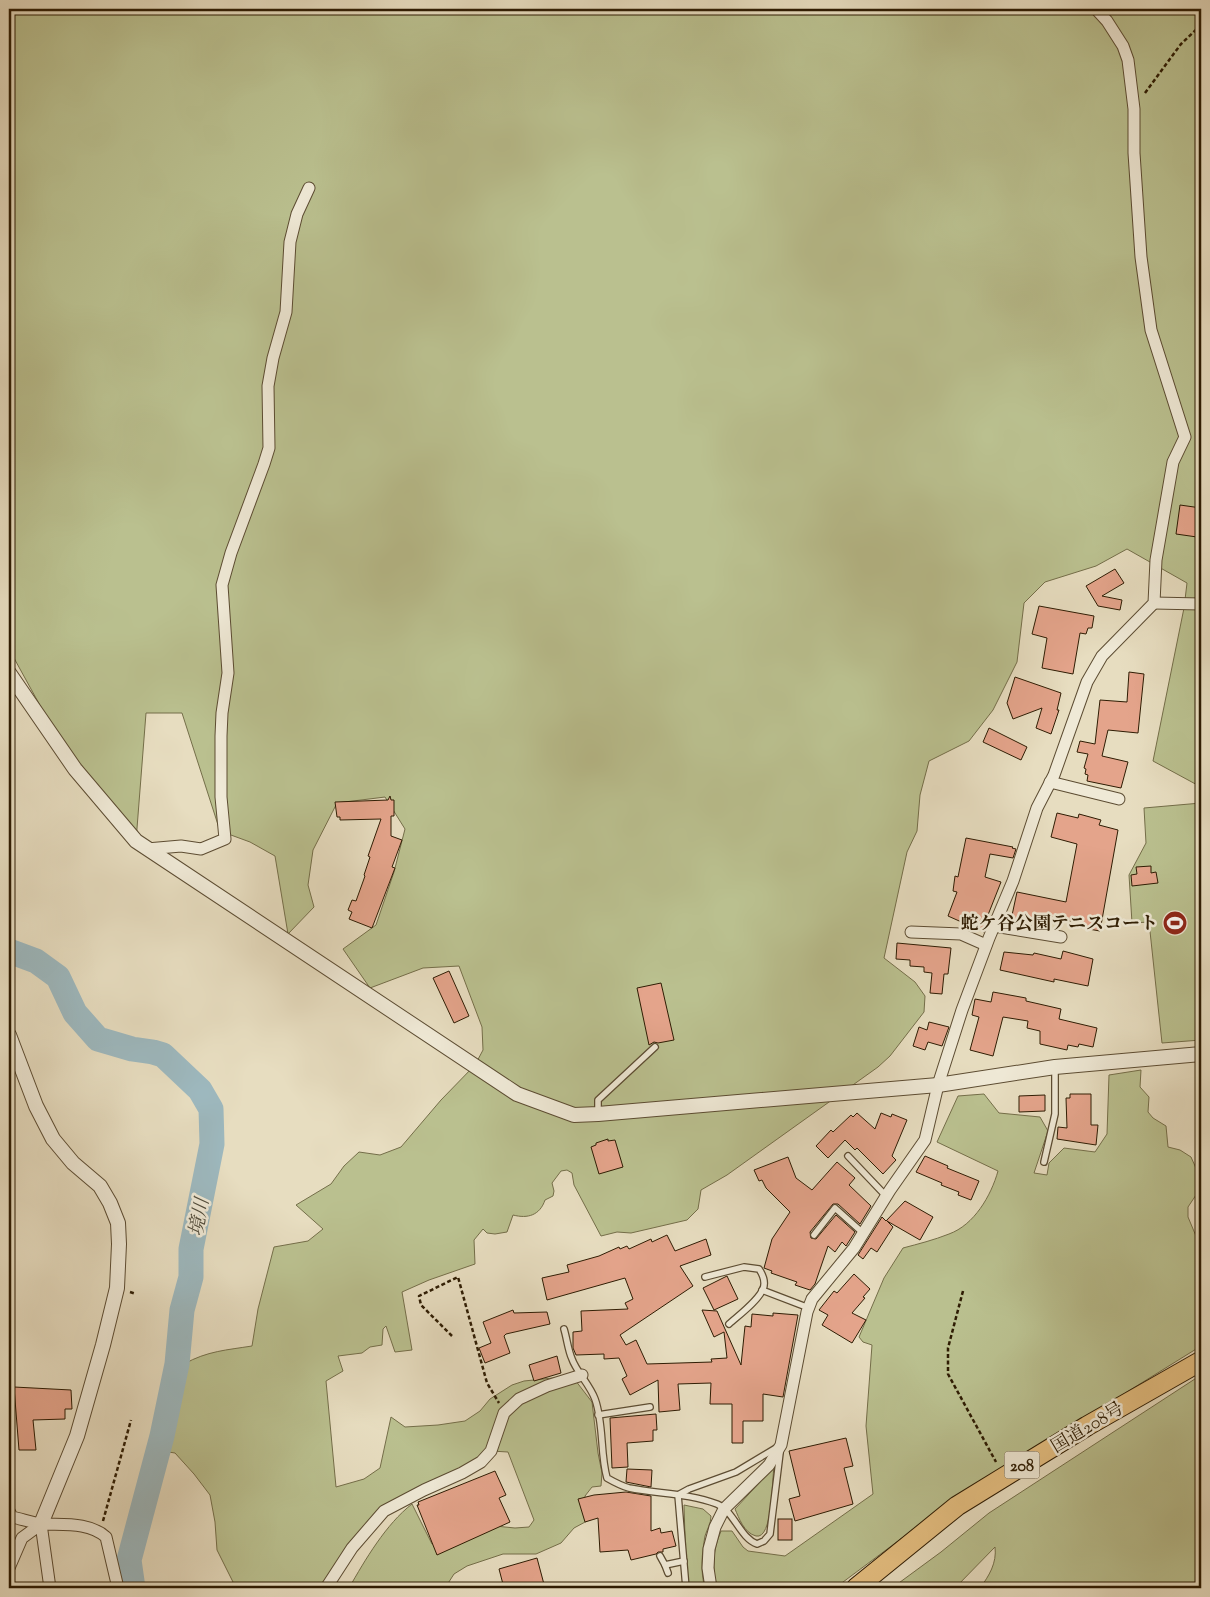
<svg xmlns="http://www.w3.org/2000/svg" width="1210" height="1597" font-family="'Sorts Mill Goudy','Noto Serif JP',serif">
  <style>
    .green { fill: #bac08f; stroke: #746e49 }
    .lines { fill: none; stroke-linecap: round; stroke-linejoin: round }
    .river { stroke: #9db8be; stroke-width: 25 }
    .building { fill: #e4a48b; stroke: #2e1c03 }
    .service-casing { stroke: #5c4c32; stroke-width: 8 }
    .minor-casing { stroke: #5c4c32; stroke-width: 13 }
    .tertiary-casing { stroke: #5c4c32; stroke-width: 16 }
    .trunk-casing { stroke: #2e1c03; stroke-width: 21 }
    .path { stroke: #2e1c03; stroke-width: 2.5; stroke-dasharray: 4 2.5; stroke-linecap: butt }
    .service { stroke: #efe9d6; stroke-width: 5.5 }
    .minor { stroke: #efe9d6; stroke-width: 11 }
    .tertiary { stroke: #efe9d6; stroke-width: 14 }
    .trunk { stroke: #e4be80; stroke-width: 19 }
    .labels { text-anchor: middle; stroke-width: 5; stroke-linejoin: round; paint-order: stroke }
    .shield { fill: #efe9d6; stroke: #685a42; stroke-width: 1 }
    .shield-label { font-size: 16px; font-weight: bold; fill: #2e1c03 }
    .poi-label { font-size: 18px; font-weight: bold; fill: #2e1c03; stroke: #efe9d6; text-anchor: end }
    .street-label { font-size: 18px; fill: #2e1c03; stroke: #efe9d6 }
    .water-label { font-size: 19px; font-style: italic; fill: #4f4b3b; stroke: #efe9d6 }
  </style>
  <rect width="100%" height="100%" fill="#e7ddc0"/>
  <filter id="stains"><feTurbulence type="fractalNoise" baseFrequency=".004" numOctaves="4"/><feColorMatrix values="0 0 0 0 .2 0 0 0 0 .09 0 0 0 0 .02 0 0 0 .5 -.17"/></filter>
  <radialGradient id="worn" r=".72"><stop offset=".6" stop-color="#630" stop-opacity="0"/><stop offset="1" stop-color="#630" stop-opacity=".3"/></radialGradient>
  <g class="green">
    <path d="M9,9H1201V787L1153,761L1184,608L1187,583L1127,549L1096,566L1045,582L1024,603L1017,662L993,710L969,741L929,761L920,795L917,831L907,852L884,958L915,982L925,996L924,1012L890,1056L878,1067L727,1175L701,1190L698,1209L687,1220L631,1233L617,1232L601,1236L574,1185L572,1173L567,1170L561,1171L552,1183L554,1191L553,1196L545,1200C540,1215 528,1219 513,1215L507,1232L495,1234L487,1233L483,1229L474,1240L475,1264L429,1280L402,1292L412,1350L395,1352L386,1326L383,1329L382,1345L370,1347L362,1353L338,1356L343,1371L326,1381L336,1487L364,1479L380,1468L391,1417L405,1427L438,1425L465,1421L480,1411L490,1399L512,1385L524,1381L572,1376L592,1402L598,1453L602,1473L601,1486L592,1487L585,1496L587,1521L574,1528L561,1543L536,1554H503L467,1566L454,1574L445,1588H349C365,1560 386,1524 412,1504L432,1544L485,1525L515,1528L529,1527L534,1520L508,1452L491,1451L384,1511L326,1588H236L217,1550L215,1522L210,1495L194,1474L175,1453L162,1451L172,1396L184,1364C207,1351 227,1350 252,1346L258,1309L274,1247L308,1241L323,1229L296,1205L331,1184L344,1166L359,1152L380,1155L401,1147L441,1100L475,1065L483,1050L482,1027L459,966L423,968L370,988L343,949L376,925L394,872L405,829L385,797L337,803L313,850L308,885L314,907L288,934L275,856L250,842L220,831L182,713H146L136,841L75,769L9,649Z"/>
    <polygon points="1201,803 1201,1040 1162,1043 1149,922 1132,923 1129,875 1146,843 1144,808"/>
    <path d="M1141,1070L1140,1087L1149,1097L1148,1112L1153,1118L1166,1126L1168,1147L1180,1150L1191,1157L1199,1175L1198,1192L1188,1207V1217L1201,1248V1346L953,1500L835,1588H716C713,1566 712,1552 721,1531H732L743,1547L748,1551L785,1556L873,1494L866,1426L872,1345L863,1342L859,1337L884,1278L903,1248C918,1244 934,1240 949,1234C974,1225 991,1196 998,1171L937,1142L958,1096L984,1094L999,1113L1040,1117L1048,1131L1034,1173L1047,1175L1049,1163L1064,1148L1095,1152L1107,1134L1109,1075Z"/>
    <path d="M1201,1375V1588H980C989,1576 997,1563 995,1547L955,1588H892L941,1552L989,1513Z"/>
    <path d="M774,1467C772,1478 773,1540 756,1536C744,1533 739,1518 735,1509Z"/>
    <path d="M684,1505L703,1509L711,1516C711,1524 707,1529 705,1536C702,1553 700,1571 705,1588H688L686,1568Z"/>
  </g>
  <g class="lines">
    <polyline class="river" points="9,951 36,961 58,977 75,1013 98,1039 132,1049 153,1052 163,1055 200,1090 211,1109 212,1144 191,1249 191,1277 182,1310 177,1364 162,1436 129,1560 133,1588"/>
  </g>
  <g class="building">
    <polygon points="1180,505 1201,508 1201,522 1197,537 1176,534"/>
    <polygon points="1115,569 1124,583 1102,596 1122,600 1120,610 1098,606 1086,586"/>
    <polygon points="1039,606 1094,616 1092,628 1088,628 1086,634 1080,633 1073,674 1042,668 1047,638 1032,634"/>
    <polygon points="1129,672 1144,674 1138,733 1108,730 1102,756 1128,762 1121,788 1087,781 1088,775 1085,774 1086,769 1084,768 1088,754 1077,752 1080,741 1095,744 1100,700 1127,702"/>
    <polygon points="1015,677 1061,693 1057,710 1059,710 1051,734 1036,728 1042,708 1013,719 1007,703"/>
    <polygon points="989,728 1027,747 1021,760 983,742"/>
    <polygon points="390,796 391,800 394,800 394,816 391,816 391,836 402,840 392,867 395,868 372,928 349,919 352,912 348,910 352,900 356,901 365,876 364,875 370,857 368,856 381,819 340,820 340,817 337,817 335,802 388,800"/>
    <polygon points="1057,813 1078,818 1079,814 1101,820 1099,825 1118,830 1100,931 1077,927 1077,922 1040,916 1038,924 1011,920 1017,892 1066,902 1077,844 1051,837"/>
    <polygon points="966,838 1013,847 1012,848 1016,849 1013,858 990,854 985,877 1001,882 986,920 988,921 984,932 948,916 957,892 953,891 955,876 958,877"/>
    <polygon points="1151,866 1151,873 1156,872 1158,883 1132,886 1131,875 1137,874 1136,867"/>
    <polygon points="897,943 951,948 948,974 944,974 942,994 930,993 932,973 924,972 924,967 910,966 910,960 896,959"/>
    <polygon points="1063,951 1093,959 1088,986 1054,979 1054,982 1000,970 1004,952 1033,955 1034,953 1061,959"/>
    <polygon points="449,971 469,1016 454,1023 433,978"/>
    <polygon points="661,983 674,1040 658,1043 654,1042 649,1045 637,988"/>
    <polygon points="993,992 1026,998 1026,1001 1061,1009 1059,1019 1097,1028 1093,1047 1079,1044 1078,1047 1068,1045 1067,1050 1040,1044 1040,1031 1027,1028 1028,1021 1003,1017 993,1056 970,1050 979,1017 972,1015 975,999 991,1002"/>
    <polygon points="929,1022 949,1027 942,1046 928,1042 925,1050 913,1046 919,1027 927,1030"/>
    <polygon points="1070,1094 1091,1094 1091,1125 1098,1125 1096,1145 1057,1139 1058,1127 1067,1128 1066,1098 1070,1098"/>
    <polygon points="1045,1095 1045,1111 1019,1112 1019,1096"/>
    <polygon points="857,1113 875,1129 881,1113 891,1117 892,1114 907,1120 892,1156 896,1160 883,1174 857,1148 855,1150 845,1140 828,1158 816,1146 831,1130 833,1132 851,1115 853,1117"/>
    <polygon points="608,1139 608,1141 615,1140 623,1167 599,1174 591,1147 596,1145 596,1143"/>
    <polygon points="925,1156 948,1166 947,1168 979,1181 971,1200 958,1195 959,1192 941,1185 942,1183 916,1172"/>
    <polygon points="788,1157 796,1178 812,1190 837,1162 855,1178 849,1185 871,1206 860,1224 838,1204 833,1204 810,1232 811,1238 816,1239 836,1215 855,1232 846,1246 842,1242 835,1252 828,1246 815,1284 810,1290 795,1285 797,1282 771,1273 772,1271 764,1268 772,1239 790,1212 766,1188 762,1180 759,1181 754,1170"/>
    <polygon points="905,1201 933,1217 920,1240 887,1221 893,1227 877,1252 871,1248 863,1259 858,1255 882,1217 886,1221"/>
    <polygon points="667,1235 675,1251 706,1239 711,1255 680,1266 693,1286 620,1335 626,1345 636,1340 647,1364 712,1362 711,1359 727,1358 724,1332 714,1337 702,1310 717,1311 741,1365 745,1326 751,1327 752,1314 773,1316 773,1313 798,1315 783,1397 763,1394 763,1421 743,1421 743,1443 732,1443 732,1404 710,1404 711,1383 678,1384 680,1410 659,1412 658,1380 630,1395 622,1379 627,1376 619,1358 604,1359 604,1354 576,1355 573,1348 573,1332 582,1331 581,1311 628,1309 625,1303 633,1299 625,1278 547,1300 542,1278 569,1272 567,1265 599,1256 619,1247 620,1249 627,1246 629,1249 651,1239 652,1242"/>
    <polygon points="854,1274 870,1289 863,1297 865,1298 852,1313 866,1320 852,1343 822,1325 828,1315 819,1310 834,1291 837,1293"/>
    <polygon points="727,1276 738,1299 714,1310 703,1288"/>
    <polygon points="513,1310 514,1313 547,1312 550,1324 506,1334 504,1336 510,1353 485,1363 479,1348 491,1343 483,1322"/>
    <polygon points="557,1356 561,1373 534,1381 529,1365"/>
    <polygon points="14,1387 71,1390 72,1409 65,1409 65,1419 33,1420 36,1450 19,1450"/>
    <polygon points="656,1414 657,1430 653,1430 653,1441 627,1443 628,1467 612,1468 610,1418"/>
    <polygon points="846,1438 853,1466 844,1468 853,1504 795,1521 789,1499 800,1496 789,1451"/>
    <polygon points="627,1469 652,1470 651,1487 626,1482"/>
    <polygon points="495,1471 506,1495 499,1498 510,1522 437,1555 417,1505 419,1505 418,1502"/>
    <polygon points="626,1492 651,1496 651,1531 660,1528 661,1533 672,1531 676,1546 663,1549 663,1552 658,1552 656,1554 631,1560 628,1550 600,1552 598,1518 585,1522 578,1499 594,1495"/>
    <rect x="778" y="1519" width="14" height="21"/>
    <polygon points="537,1558 545,1588 504,1588 499,1569"/>
  </g>
  <g class="lines">
    <defs>
      <g id="service">
        <polyline points="598,1114 598,1100 655,1047"/>
        <polyline points="848,1156 886,1196"/>
        <polyline points="1044,1162 1055,1114 1055,1067"/>
        <polyline points="814,1235 835,1208 863,1233"/>
        <path d="M705,1277L744,1267L759,1269C763,1275 766,1282 763,1289C758,1301 739,1315 729,1324"/>
        <polyline points="762,1290 809,1308"/>
        <path d="M564,1329C567,1339 568,1350 572,1359C576,1371 590,1385 595,1399C604,1424 600,1453 607,1478C614,1482 622,1486 629,1488C658,1494 688,1493 717,1504C734,1511 740,1538 757,1544L764,1541L770,1534L780,1453"/>
        <polyline points="598,1415 650,1407"/>
        <polyline points="660,1556 665,1565 684,1561"/>
        <polyline points="665,1565 668,1573"/>
        <polyline points="686,1588 678,1495 689,1489 736,1472 776,1448"/>
      </g>
      <g id="minor">
        <polyline points="1154,603 1201,604"/>
        <polyline points="1050,782 1119,799"/>
        <polyline points="147,849 181,846 201,849 225,839 221,797 221,736 222,713 228,673 222,585 231,553 264,464 269,448 268,386 273,358 286,312 290,242 297,214 309,188"/>
        <polyline points="994,926 1061,937"/>
        <polyline points="911,932 961,934 986,945"/>
        <path d="M9,1511L12,1517C22,1519 33,1523 43,1524C64,1525 89,1522 106,1537L118,1588"/>
        <polyline points="41,1524 50,1588"/>
        <polyline points="9,1568 22,1538 41,1524"/>
        <polyline points="326,1588 352,1548 384,1511 424,1490 462,1473 481,1462 491,1451 504,1413 519,1399 547,1386 582,1375"/>
        <polyline points="711,1588 708,1568 709,1549 715,1527 724,1509 769,1465 781,1445 807,1312 812,1299 854,1248 890,1190 925,1140 938,1085 962,1010 989,938 1013,881 1037,808 1054,775 1087,682 1102,656 1154,603 1156,560 1173,462 1185,437 1151,330 1141,257 1134,153 1134,109 1128,60 1123,46 1107,21 1096,9"/>
      </g>
      <g id="tertiary">
        <polyline points="9,673 75,769 136,841 517,1094 574,1115 598,1114 938,1085 1055,1067 1201,1054"/>
        <polyline points="9,1035 36,1106 53,1139 73,1163 100,1186 110,1203 118,1223 119,1244 117,1288 103,1345 77,1436 41,1524"/>
      </g>
      <polyline id="trunk" points="856,1588 957,1506 1087,1426 1201,1361"/>
    </defs>
    <use href="#service" class="service-casing"/>
    <use href="#minor" class="minor-casing"/>
    <use href="#tertiary" class="tertiary-casing"/>
    <use href="#trunk" class="trunk-casing"/>
    <g class="path">
      <polyline points="1145,93 1181,44 1201,25"/>
      <polyline points="963,1291 948,1348 948,1374 996,1462"/>
      <polyline points="130,1292 136,1294"/>
      <polyline points="452,1336 421,1305 419,1296 458,1277 487,1383 499,1403"/>
      <polyline points="103,1521 131,1420"/>
    </g>
    <use href="#service" class="service"/>
    <use href="#minor" class="minor"/>
    <use href="#tertiary" class="tertiary"/>
    <use href="#trunk" class="trunk"/>
  </g>
  <defs>
    <symbol id="stadium-disc" viewBox="-11 -11 22 22"><circle r="9.5" fill="#8f2418" stroke="#efe9d6"/><path d="M0-5a6.5 5 0 1 0 0 10a6.5 5 0 1 0 0-10ZM-3.5-1.8h7v3.6h-7Z" fill="#fff"/></symbol>
  </defs>
  <g fill-rule="evenodd">
    <use href="#stadium-disc" x="1161" y="909" width="28" height="28"/>
  </g>
  <g class="labels">
    <rect class="shield" x="1004.5" y="1451.5" width="35" height="27" rx="4"/>
    <g class="shield-label">
      <text x="1022" y="1471">208</text>
    </g>
    <g class="poi-label">
      <text x="1158" y="929">蛇ケ谷公園テニスコート</text>
    </g>
    <g class="street-label">
      <text transform="translate(1087 1427) rotate(-31)" y="6">国道208号</text>
    </g>
    <g class="water-label">
      <text transform="translate(198 1217) rotate(-79)" y="7">境川</text>
    </g>
  </g>
  <rect width="1210" height="1597" fill="none" stroke="#e7ddc0" stroke-width="30"/>
  <rect x="10" y="10" width="1190" height="1577" fill="none" stroke="#2e1c03" stroke-width="2.5"/>
  <rect x="15" y="15" width="1180" height="1567" fill="none" stroke="#2e1c03"/>
  <rect width="100%" height="100%" filter="url(#stains)"/>
  <rect width="100%" height="100%" fill="url(#worn)"/>
</svg>
